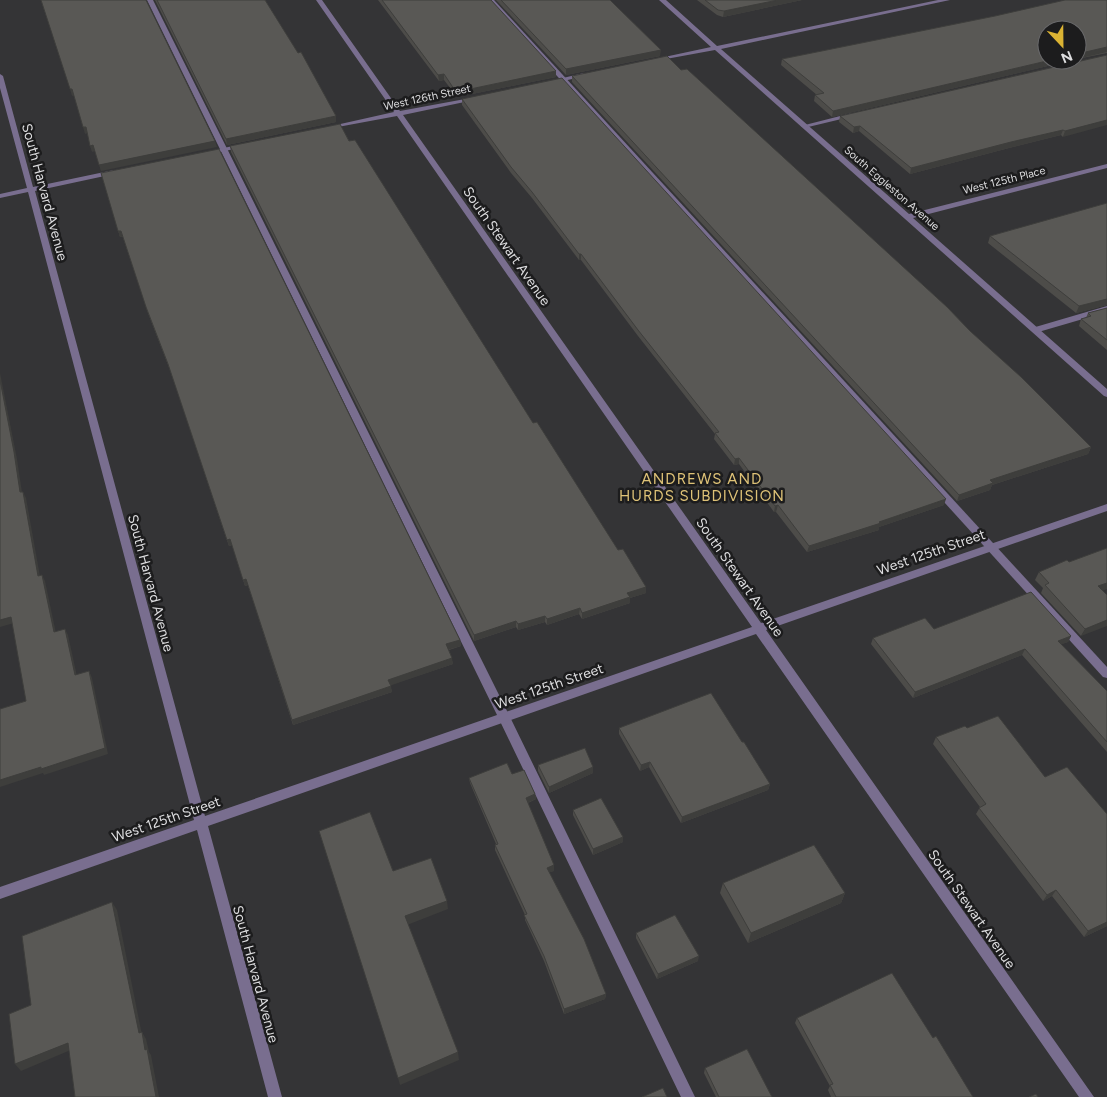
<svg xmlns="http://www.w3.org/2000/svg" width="1107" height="1097" font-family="Figtree,sans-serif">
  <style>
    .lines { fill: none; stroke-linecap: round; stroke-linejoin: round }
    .service { fill: #796e8f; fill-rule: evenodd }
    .minor { fill: #796e8f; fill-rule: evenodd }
    .wall { fill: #4d4c49 }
    .shaded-wall { fill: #3e3e3c }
    .building { fill: #595855; stroke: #3e3e3c }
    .labels { text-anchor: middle; stroke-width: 5; stroke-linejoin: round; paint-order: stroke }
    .far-street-label { font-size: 11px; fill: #dddddf; stroke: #1c1c1d }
    .street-label { font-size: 14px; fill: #dddddf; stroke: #1c1c1d }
    .neighbourhood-label { font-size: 15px; letter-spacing: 1px; fill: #dec277; stroke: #1c1c1d }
  </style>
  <rect width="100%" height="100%" fill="#343436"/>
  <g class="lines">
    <g class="service">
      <polygon points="147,0 153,0 510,717 695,1097 681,1097 498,717"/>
      <polygon points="488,0 494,0 1107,667 1107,678 1103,677"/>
      <polygon points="852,113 854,114 854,116 804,128 801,126"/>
      <polygon points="1107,306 1107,312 1035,333 1031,330 1032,328"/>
    </g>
    <g class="minor">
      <polygon points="316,0 322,0 400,111 476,97 477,98 474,100 403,115 761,623 1107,504 1107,511 766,630 1094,1097 1079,1097 756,634 208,826 282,1097 268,1097 197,830 0,899 0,887 194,820 28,192 0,198 0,194 27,188 0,88 0,74 3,76 33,187 114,170 118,172 114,174 35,191 205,816 752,627 397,116 327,129 327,127 394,112"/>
      <polygon points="659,0 666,0 717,46 938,0 950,0 721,49 909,214 1107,164 1107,168 913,218 1107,389 1107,397 1104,396 715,50 655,61 655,59 711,47"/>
      <polygon points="584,73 587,75 586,76 549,84 546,82"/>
      <polygon points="241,144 243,145 243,147 207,155 203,153"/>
    </g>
  </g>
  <g class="wall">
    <polygon points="155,0 265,0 336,116 336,122 227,145"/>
    <polygon points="378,0 491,0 556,77 457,97 444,80 439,81"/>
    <polygon points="496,0 610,0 660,56 566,75"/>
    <polygon points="697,0 802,0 723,17 717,15"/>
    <polygon points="1107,0 1107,53 1077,59 1077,30 1047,60 1073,60 832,117 814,101 815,95 817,95 781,65 782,59"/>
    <polygon points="1107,55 1063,137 1061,135 1009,148 910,174 859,131 853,133 839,122 840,116"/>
    <polygon points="681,70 970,331 1091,447 1088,454 992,485 990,490 957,501 572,82 572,76"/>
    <polygon points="462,99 944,505 879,527 879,530 807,552 776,512 774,512 739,464 734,465 714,439 715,434 638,336 581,260 579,260 532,198 511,173 462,105"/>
    <polygon points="349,141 533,423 618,550 646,593 630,598 630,603 582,619 579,614 547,625 545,622 518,630 516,627 474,641 231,152 230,146"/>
    <polygon points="101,173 460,640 461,646 449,650 453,664 390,685 392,692 293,725 248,585 245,586 232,545 229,546 170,370 148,313 123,237 120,237"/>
    <polygon points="990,236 1107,305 1076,313 988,243"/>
    <polygon points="1107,308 1107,350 1079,326 1081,319 1086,318 1088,313"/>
    <polygon points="1069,562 1107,595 1081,636 1041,593 1043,588 1035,580 1039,572"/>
    <polygon points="934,629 1071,636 1068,642 1061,644 1107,691 1107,752 1022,655 913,698 871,644 873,638"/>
    <polygon points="619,728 742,742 770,784 768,790 681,823 649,767 640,771 619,734"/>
    <polygon points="936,737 1107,926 1084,937 1052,896 1043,901 976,814 980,807 933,744"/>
    <polygon points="538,765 593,767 593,773 549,793 538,771"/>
    <polygon points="512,774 535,794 536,799 528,803 554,871 549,872 606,994 605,999 564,1014 544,961 525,920 525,915 495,850 495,845 496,844 470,783 469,778"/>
    <polygon points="573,810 623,837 623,842 593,855 573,815"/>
    <polygon points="723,883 845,893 841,903 748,943 720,893"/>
    <polygon points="636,933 698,961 657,979 636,938"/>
    <polygon points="797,1018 933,1038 973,1097 831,1097 828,1090 830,1086 795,1023"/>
    <polygon points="705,1068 772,1097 716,1097 704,1073"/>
  </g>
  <g class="shaded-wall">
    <polygon points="778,0 802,0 723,17 724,11"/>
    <polygon points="1107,47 1107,52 1077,59 1077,54"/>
    <polygon points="661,50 660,56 566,75 566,69"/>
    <polygon points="1051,60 1073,60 832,117 833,111"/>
    <polygon points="556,71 556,77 457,97 456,92"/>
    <polygon points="444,74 444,80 439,81 438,75"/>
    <polygon points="70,89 72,89 74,95 72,96"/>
    <polygon points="336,116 336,122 227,145 226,139"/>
    <polygon points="1107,120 1107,125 1063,137 1065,131"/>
    <polygon points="860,126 859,131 853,133 854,127"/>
    <polygon points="83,127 86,127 88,133 85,134"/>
    <polygon points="1063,130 1061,135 1009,148 910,174 911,168 1011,142"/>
    <polygon points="215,141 217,147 101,171 99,165"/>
    <polygon points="93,145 95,151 92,152 90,146"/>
    <polygon points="118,231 121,231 123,237 120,237"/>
    <rect x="579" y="254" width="2" height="6"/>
    <polygon points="1107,299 1107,305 1076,313 1079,306"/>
    <polygon points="0,373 17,459 23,499 20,492 0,380"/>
    <polygon points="1091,447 1088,454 992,485 990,490 957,501 959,495 990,480"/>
    <polygon points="739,458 739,464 734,465 735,459"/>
    <polygon points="23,492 26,498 41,582 38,576"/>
    <polygon points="946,499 944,505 879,527 879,530 807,552 809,546"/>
    <polygon points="778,505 776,512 774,512 775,506"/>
    <polygon points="230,539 232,545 229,546 227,540"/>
    <polygon points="42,575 45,581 57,638 54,632"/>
    <polygon points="246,579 248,585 245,586 243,580"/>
    <polygon points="1107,583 1107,589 1094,594 1098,586"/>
    <polygon points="646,587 646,593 630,598 630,603 582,619 582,613 627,593"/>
    <polygon points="580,608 579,614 547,625 547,619"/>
    <polygon points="545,616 545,622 518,630 518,624"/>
    <polygon points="11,617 14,623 0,627 0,620"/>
    <polygon points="1107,620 1107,626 1081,636 1085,629"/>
    <polygon points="516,621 516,627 474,641 474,635"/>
    <polygon points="65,629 68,635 78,681 75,675"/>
    <polygon points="1071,636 1068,642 1055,647 1058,641"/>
    <polygon points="460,640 461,646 447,650 446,644"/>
    <polygon points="1025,649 1022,655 913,698 915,692"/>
    <polygon points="452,658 453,664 389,686 388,680"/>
    <polygon points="89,671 92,678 108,754 44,775 43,773 0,787 0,780"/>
    <polygon points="391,686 392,692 293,725 292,720"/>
    <polygon points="650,762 649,767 640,771 641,765"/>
    <polygon points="593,767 593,773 549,793 549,787"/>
    <polygon points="770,784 768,790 681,823 682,817"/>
    <polygon points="535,794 536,799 527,803 526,798"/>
    <polygon points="623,837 623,842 593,855 593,849"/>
    <polygon points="554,865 554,871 547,873 547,868"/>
    <polygon points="1056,890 1052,896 1043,901 1047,895"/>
    <polygon points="845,893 841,903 748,943 751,933"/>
    <polygon points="447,901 448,909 407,925 405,916"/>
    <polygon points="112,902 117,910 143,1040 139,1033"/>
    <polygon points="1107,922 1107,926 1084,937 1088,931"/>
    <polygon points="699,956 698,961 657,979 658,974"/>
    <polygon points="606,994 605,999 564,1014 564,1009"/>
    <polygon points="142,1032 146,1039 149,1052 151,1055 159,1097 156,1097 145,1050"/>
    <polygon points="68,1043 73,1049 21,1071 15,1064"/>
    <polygon points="458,1052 459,1060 400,1085 398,1078"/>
  </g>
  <g class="building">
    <polygon points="41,0 146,0 215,141 99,165 93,145 90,146 86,127 83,127 72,89 70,89"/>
    <polygon points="157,0 265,0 298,53 301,52 336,116 226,139"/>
    <polygon points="382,0 491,0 556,71 456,92 444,74 438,75"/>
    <polygon points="501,0 610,0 661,50 566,69"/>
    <polygon points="705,0 778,0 724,11 718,10"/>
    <polygon points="1065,0 1107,0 1107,47 1077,54 1077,30 1047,30 1047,60 1051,60 833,111 815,95 824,93 782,59 995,16"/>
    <polygon points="1107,55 1107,120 1065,131 1063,130 1011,142 911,168 860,126 854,127 840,116"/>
    <polygon points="667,56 681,70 687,69 947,307 970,331 1021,377 1091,447 990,480 993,483 959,495 572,76"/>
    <polygon points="562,78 946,499 879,522 881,523 809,546 778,505 775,506 739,458 735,459 715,433 719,432 638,330 581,254 579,254 532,192 511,167 462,99"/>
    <polygon points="340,124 349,141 355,140 533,423 537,422 618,550 623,549 646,587 627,593 630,597 582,613 580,608 547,619 545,616 518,624 516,621 474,635 230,146"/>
    <polygon points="219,149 460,640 446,644 452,658 388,680 391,686 292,720 246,579 243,580 230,539 227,540 168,364 146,307 121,231 118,231 101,173"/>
    <polygon points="1107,203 1107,299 1079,306 990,236"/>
    <polygon points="1107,308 1107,340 1081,319 1091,316 1088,313"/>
    <polygon points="0,380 14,452 20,492 23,492 38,576 42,575 54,632 65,629 75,675 89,671 105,748 41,769 41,767 0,780 0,709 26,701 11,617 0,620"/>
    <polygon points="1107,548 1107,583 1098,586 1107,595 1107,620 1085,629 1045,585 1049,583 1039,572 1067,560 1069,562"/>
    <polygon points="1031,592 1071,636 1058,641 1107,691 1107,742 1025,649 915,692 873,638 925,618 934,629"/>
    <polygon points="711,693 742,742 744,742 770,784 682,817 650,762 641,765 619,728"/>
    <polygon points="998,716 1045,777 1067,767 1107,814 1107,922 1088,931 1056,890 1047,895 979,808 986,804 936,737 965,726 967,728"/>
    <polygon points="585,748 593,767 549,787 538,765"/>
    <polygon points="507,763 512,774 524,770 535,794 526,798 554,865 547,868 584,939 606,994 564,1009 544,956 524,915 527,914 495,845 498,844 469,778"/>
    <polygon points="601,798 623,837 593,849 573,810"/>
    <polygon points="370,812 393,871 431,858 447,901 405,916 458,1052 398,1078 319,831"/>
    <polygon points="814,845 845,893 751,933 723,883"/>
    <polygon points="112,902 139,1033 142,1032 145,1050 147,1049 156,1097 75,1097 68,1043 15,1064 9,1014 31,1005 22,936"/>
    <polygon points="675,915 699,956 658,974 636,933"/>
    <polygon points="892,973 933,1038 936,1036 973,1097 836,1097 830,1085 833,1084 797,1018"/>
    <polygon points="747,1049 772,1097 719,1097 705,1068"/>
    <polygon points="663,1088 667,1097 642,1097"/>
    <polygon points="1036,1094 1038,1097 1029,1097"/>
  </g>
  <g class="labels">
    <g class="far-street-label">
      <text transform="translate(427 97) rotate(-12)" y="4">West 126th Street</text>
      <text transform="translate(1004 180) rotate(-14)" y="4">West 125th Place</text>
      <text transform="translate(892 188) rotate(41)" y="4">South Eggleston Avenue</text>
    </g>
    <g class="street-label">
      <text transform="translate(45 192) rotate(75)" y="5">South Harvard Avenue</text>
      <text transform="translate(507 246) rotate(55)" y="5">South Stewart Avenue</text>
      <text transform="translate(931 552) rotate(-19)" y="5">West 125th Street</text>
      <text transform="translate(740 577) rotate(55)" y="5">South Stewart Avenue</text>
      <text transform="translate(151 583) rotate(75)" y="5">South Harvard Avenue</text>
      <text transform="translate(549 686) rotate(-19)" y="5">West 125th Street</text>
      <text transform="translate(166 819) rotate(-19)" y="5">West 125th Street</text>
      <text transform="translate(972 909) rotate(55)" y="5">South Stewart Avenue</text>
      <text transform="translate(256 974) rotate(75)" y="5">South Harvard Avenue</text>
    </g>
    <g class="neighbourhood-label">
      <text x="702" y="484">ANDREWS AND<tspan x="702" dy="17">HURDS SUBDIVISION</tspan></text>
    </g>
  </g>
  <g transform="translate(1062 45) rotate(158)"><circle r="24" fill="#1c1c1d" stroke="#69696b"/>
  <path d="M0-4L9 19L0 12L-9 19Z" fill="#dbb333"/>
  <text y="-8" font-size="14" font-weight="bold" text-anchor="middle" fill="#dddddf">N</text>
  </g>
</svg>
